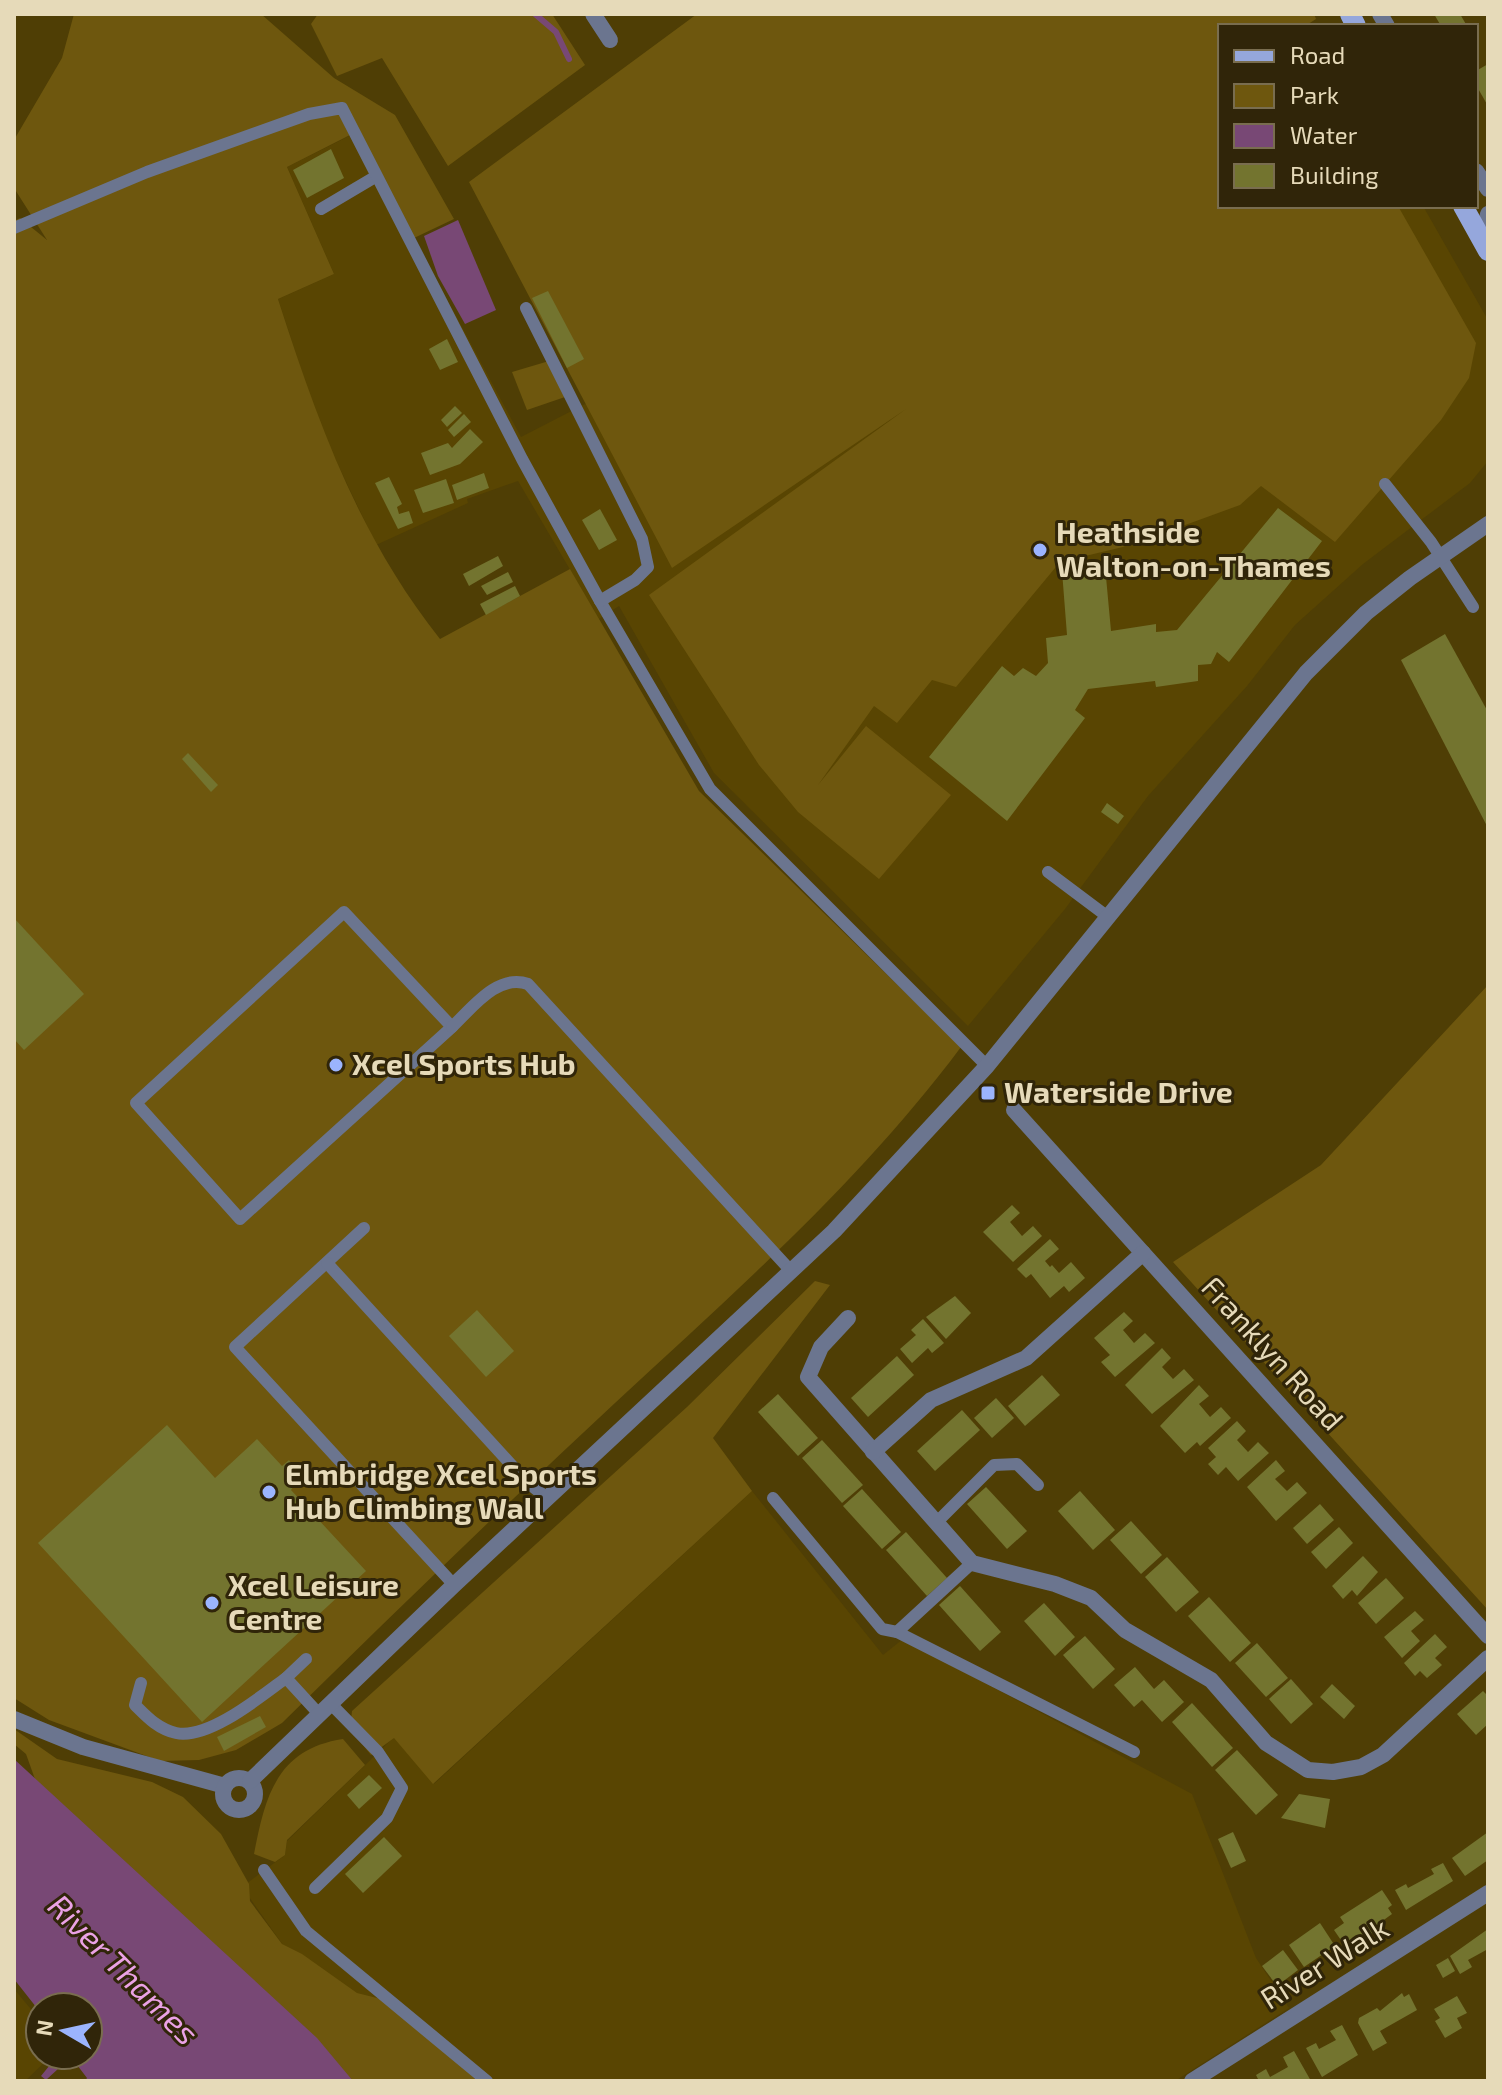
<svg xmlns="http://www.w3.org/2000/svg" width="1502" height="2095" font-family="'Exo 2',sans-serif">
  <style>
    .built { fill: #594502 }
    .green { fill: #6e570e }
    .water { fill: #784875 }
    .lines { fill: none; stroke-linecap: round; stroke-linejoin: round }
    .stream { stroke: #784875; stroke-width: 6 }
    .building { fill: #73742f }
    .lane { stroke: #6b758f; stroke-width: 12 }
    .street { stroke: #6b758f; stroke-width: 16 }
    .primary { stroke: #95a7dc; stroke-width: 20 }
    .poi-dot { fill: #9bb4fd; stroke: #302509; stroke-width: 3 }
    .labels { text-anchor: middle; stroke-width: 6; stroke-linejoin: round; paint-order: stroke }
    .poi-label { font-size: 30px; font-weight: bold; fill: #e6dab9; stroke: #302509; text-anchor: start }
    .street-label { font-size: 30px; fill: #e6dab9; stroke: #302509 }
    .water-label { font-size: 32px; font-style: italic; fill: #eba2e5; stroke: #302509 }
  </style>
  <rect width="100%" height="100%" fill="#4f3e05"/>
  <g class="built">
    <polygon points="351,135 414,238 521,437 587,403 942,383 1220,206 1423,206 1488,320 1488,461 1470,483 1363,564 1295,625 1247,686 1148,796 1065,909 968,1026 714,773 619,606 599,619 518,481 467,499 468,503 376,545 319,425 278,299 334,274 287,167"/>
    <polygon points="752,1491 883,1655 903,1639 1192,1794 1256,1958 1289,2008 1175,2081 457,2081 285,1948 242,1887 285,1855 287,1841 394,1737 434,1784"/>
    <polygon points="14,1989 40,2020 35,2029 40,2035 40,2055 52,2055 25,2081 14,2081"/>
  </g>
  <g class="green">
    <path d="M74,14H261L334,78L395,115L454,219L414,238L350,135L287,167L334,274L278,299C318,423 358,535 440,639L570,569L699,791L961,1047C861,1181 737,1290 615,1403C502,1508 392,1615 282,1723L236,1750L199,1760L160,1761L49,1720L14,1698V221L20,218L47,240L14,188V140L62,58Z"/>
    <polygon points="318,14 552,14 585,65 448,166 382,58 337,76 311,24"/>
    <polygon points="697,14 1314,14 1316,19 1305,26 1220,26 1220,206 1398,206 1476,343 1469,378 1441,420 1335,542 1261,486 1240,505 1177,528 1151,533 1123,547 1060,562 956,687 932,680 897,723 874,706 818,785 866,726 951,795 879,879 798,812 759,765 649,595 906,409 672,568 469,182"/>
    <polygon points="549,361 565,397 527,410 512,372"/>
    <polygon points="1488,985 1488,1610 1173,1262 1321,1165"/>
    <polygon points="815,1281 830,1285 713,1438 752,1491 433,1784 394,1738 371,1755 350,1729 352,1711 687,1407"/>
    <polygon points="14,1729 57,1759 152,1782 183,1797 221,1834 249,1884 250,1901 282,1944 302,1954 357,1993 385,2000 478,2081 329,2081 41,1796 26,1754 14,1744"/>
    <path d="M343,1739L365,1765L287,1840L285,1855L275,1862L254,1854C265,1796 277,1749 343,1739Z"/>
  </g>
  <g class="water">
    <polygon points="458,220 496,310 465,324 438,276 424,236"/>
    <polygon points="14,1759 317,2038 353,2081 85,2081 87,2078 71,2057 46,2080 41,2076 58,2055 88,2055 88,2007 40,2007 40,2012 14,1979"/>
  </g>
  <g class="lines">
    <polyline class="stream" points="535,14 556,32 569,59"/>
  </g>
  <g class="building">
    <polygon points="1434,14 1460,14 1467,26 1441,26"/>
    <polygon points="1488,64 1488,106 1476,85 1476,71"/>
    <polygon points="331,149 344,178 307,198 293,170"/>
    <polygon points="548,291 584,359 567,368 532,298"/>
    <polygon points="447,339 458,362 440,370 429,349"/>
    <polygon points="455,406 462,413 447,427 441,420"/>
    <polygon points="464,414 471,422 454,437 448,430"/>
    <polygon points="470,429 483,442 460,464 430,475 421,453 448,443 452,448"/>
    <polygon points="484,473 489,488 457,500 452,485"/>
    <polygon points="389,477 402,504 397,507 399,514 409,511 413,523 398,529 375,483"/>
    <polygon points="446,479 454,503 423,513 414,490"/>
    <polygon points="1278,508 1322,541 1229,662 1217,652 1211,664 1198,665 1198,681 1156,687 1155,681 1088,689 1075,710 1085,718 1007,821 929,757 1002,666 1014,676 1023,668 1036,676 1048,663 1046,638 1067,635 1062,571 1105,566 1111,631 1156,624 1156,632 1177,630"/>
    <polygon points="600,509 617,540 599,550 582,520"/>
    <polygon points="498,556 503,566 469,586 463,574"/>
    <polygon points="508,572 513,582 487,595 481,586"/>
    <polygon points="515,586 520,596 486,615 480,604"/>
    <polygon points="1445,634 1488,712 1488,828 1401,660"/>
    <polygon points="188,753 218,785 211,792 182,759"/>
    <polygon points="1107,803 1124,816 1118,824 1101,812"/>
    <polygon points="14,918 84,994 24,1050 14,1039"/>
    <polygon points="1012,1205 1020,1213 1010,1222 1022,1236 1033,1226 1042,1236 1013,1262 983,1232"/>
    <polygon points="1050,1239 1059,1249 1045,1261 1050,1267 1052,1265 1059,1273 1071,1262 1085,1278 1069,1292 1064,1286 1050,1298 1031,1274 1026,1278 1017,1269"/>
    <polygon points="955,1296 971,1313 946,1339 926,1317"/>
    <polygon points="477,1310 514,1351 486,1377 449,1336"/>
    <polygon points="1124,1312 1133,1321 1123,1330 1134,1343 1145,1333 1155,1343 1115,1377 1101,1362 1110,1355 1094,1338"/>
    <polygon points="923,1319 944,1343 932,1353 928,1348 912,1363 900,1349 916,1335 911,1330"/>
    <polygon points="1162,1348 1171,1358 1162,1367 1173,1379 1184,1369 1194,1380 1152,1414 1125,1385"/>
    <polygon points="897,1356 914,1375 868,1417 851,1398"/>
    <polygon points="1042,1375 1060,1395 1025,1426 1008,1406"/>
    <polygon points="1199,1385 1209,1396 1199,1404 1210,1417 1221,1407 1231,1418 1200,1446 1197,1442 1185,1453 1160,1426"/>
    <polygon points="778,1394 818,1438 798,1456 758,1412"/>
    <polygon points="996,1398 1014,1418 992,1438 974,1418"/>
    <polygon points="962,1410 980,1430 935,1471 917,1451"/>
    <polygon points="1237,1421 1246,1431 1237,1440 1248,1452 1258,1442 1269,1453 1238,1481 1226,1467 1218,1475 1208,1464 1216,1457 1208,1448"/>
    <polygon points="167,1425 215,1478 257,1439 282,1466 289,1460 300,1478 291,1490 366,1571 202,1722 38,1543"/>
    <polygon points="822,1440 863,1485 842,1503 802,1458"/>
    <polygon points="1276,1460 1285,1471 1275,1479 1287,1491 1297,1482 1307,1493 1276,1521 1247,1487"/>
    <polygon points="986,1487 1027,1531 1007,1549 967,1504"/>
    <polygon points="862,1489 901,1532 882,1549 843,1506"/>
    <polygon points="1080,1491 1115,1530 1093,1550 1058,1511"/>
    <polygon points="1320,1504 1334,1520 1307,1544 1293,1528"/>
    <polygon points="1131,1521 1162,1555 1141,1574 1110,1540"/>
    <polygon points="1339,1527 1353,1543 1326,1569 1311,1552"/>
    <polygon points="906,1532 947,1578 927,1596 886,1550"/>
    <polygon points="1363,1556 1378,1572 1357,1596 1352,1590 1343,1599 1332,1586"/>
    <polygon points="1167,1557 1199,1592 1176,1612 1145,1577"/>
    <polygon points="1386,1578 1404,1598 1376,1624 1358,1603"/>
    <polygon points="960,1586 1001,1632 980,1651 939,1605"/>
    <polygon points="1209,1597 1251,1643 1230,1662 1188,1616"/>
    <polygon points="1044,1603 1075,1637 1055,1656 1024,1621"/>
    <polygon points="1415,1611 1424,1620 1411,1631 1420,1641 1402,1658 1384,1637"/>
    <polygon points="1435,1634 1447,1647 1435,1658 1442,1665 1427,1678 1420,1671 1415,1676 1404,1663"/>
    <polygon points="1085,1636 1115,1669 1093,1689 1063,1655"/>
    <polygon points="1257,1643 1288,1678 1266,1697 1235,1663"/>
    <polygon points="1135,1667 1154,1689 1164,1680 1184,1702 1162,1722 1142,1700 1134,1707 1114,1685"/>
    <polygon points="1291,1679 1313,1704 1291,1724 1269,1699"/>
    <polygon points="1332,1684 1355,1706 1344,1719 1320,1697"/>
    <polygon points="1483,1691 1488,1696 1488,1724 1476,1735 1457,1714"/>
    <polygon points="1192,1703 1233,1748 1212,1767 1172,1722"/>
    <polygon points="260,1716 266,1727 224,1751 217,1737"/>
    <polygon points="1237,1750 1278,1795 1256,1815 1215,1770"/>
    <polygon points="369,1775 382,1788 359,1809 347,1795"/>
    <polygon points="1299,1794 1330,1799 1325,1828 1281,1818"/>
    <polygon points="1233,1832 1246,1861 1231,1868 1218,1839"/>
    <polygon points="1488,1832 1488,1860 1465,1876 1452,1858"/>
    <polygon points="384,1837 402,1856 363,1893 345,1874"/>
    <polygon points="1443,1863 1453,1881 1406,1910 1395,1890 1406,1884 1408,1888 1434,1874 1431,1869"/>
    <polygon points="1382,1890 1392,1905 1388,1908 1392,1914 1381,1922 1384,1926 1347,1949 1334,1930 1344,1923 1340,1917"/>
    <polygon points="1320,1923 1335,1946 1304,1967 1289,1945"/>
    <polygon points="1488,1929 1488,1949 1468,1960 1472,1967 1460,1974 1450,1956"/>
    <polygon points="1283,1950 1298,1970 1277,1986 1262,1966"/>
    <polygon points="1448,1958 1455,1971 1443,1978 1436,1965"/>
    <polygon points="1402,1993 1404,1997 1409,1994 1417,2010 1380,2031 1387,2043 1373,2051 1358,2023 1359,2018 1377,2008 1380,2011"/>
    <polygon points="1457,1996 1467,2013 1457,2018 1462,2028 1445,2038 1435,2021 1440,2018 1434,2009"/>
    <polygon points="1342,2025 1358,2055 1322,2077 1306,2048 1316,2043 1319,2049 1336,2040 1330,2031"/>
    <polygon points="1294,2051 1311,2081 1259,2081 1256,2075 1266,2069 1270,2077 1288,2067 1283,2057"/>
  </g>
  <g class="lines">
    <g class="lane">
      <polyline points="321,209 375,177"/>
      <polyline points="14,228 147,172 309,114 342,108 522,459 600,601 710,789 987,1066"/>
      <polyline points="526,308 642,539 648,567 635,580 600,601"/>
      <polyline points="1385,484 1431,542 1473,607"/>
      <polyline points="1048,872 1108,917"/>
      <polygon points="344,912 452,1027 240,1219 136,1103"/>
      <path d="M452,1027C472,1008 498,973 528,984L791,1271"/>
      <polyline points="364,1228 235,1347 454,1585"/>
      <polyline points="327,1263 527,1482 547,1498"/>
      <polyline points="773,1498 882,1629 897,1632"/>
      <polyline points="936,1523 994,1465 1017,1464 1038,1485"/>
      <polyline points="972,1563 897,1632 1134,1752"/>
      <polyline points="306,1659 286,1678 319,1714"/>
      <path d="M141,1683L135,1705C147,1717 158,1729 176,1733C208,1740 260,1697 286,1678"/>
      <polyline points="264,1870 306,1931 487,2081"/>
      <polyline points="315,1888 387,1818 402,1788 378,1752 330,1703"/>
    </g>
    <g class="street">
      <polyline points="593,14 610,40"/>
      <polyline points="1380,14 1387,26"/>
      <polyline points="1476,171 1488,189"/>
      <polyline points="1487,219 1488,214"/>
      <polyline points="1014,1110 1488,1636"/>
      <polyline points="848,1318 821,1347 808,1377 972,1563 1055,1584 1091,1598 1125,1630 1211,1680 1266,1743 1308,1770 1333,1772 1361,1767 1383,1755 1488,1658"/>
      <polyline points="873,1452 931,1400 1026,1358 1143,1253"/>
      <polyline points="14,1719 83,1747 225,1786"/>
      <circle cx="239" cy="1794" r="16"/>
      <polyline points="250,1781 454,1585 834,1231 987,1066 1306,673 1366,613 1410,578 1488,524"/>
      <polyline points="1192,2081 1488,1893"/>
    </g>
    <g class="primary">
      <polyline points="1350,14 1356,26"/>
      <polyline points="1463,206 1488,251"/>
    </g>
  </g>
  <g class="poi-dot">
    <circle cx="1040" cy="550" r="8"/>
    <circle cx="336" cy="1065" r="8"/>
    <rect x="980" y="1085" width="16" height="16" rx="4"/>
    <circle cx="269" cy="1492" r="8"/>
    <circle cx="212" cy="1603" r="8"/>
  </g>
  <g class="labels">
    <g class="poi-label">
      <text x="1056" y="543">Heathside<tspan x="1056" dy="34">Walton-on-Thames</tspan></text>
      <text x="352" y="1075">Xcel Sports Hub</text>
      <text x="1004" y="1103">Waterside Drive</text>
      <text x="285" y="1485">Elmbridge Xcel Sports<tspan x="285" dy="34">Hub Climbing Wall</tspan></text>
      <text x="228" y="1596">Xcel Leisure<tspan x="228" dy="34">Centre</tspan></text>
    </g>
    <g class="street-label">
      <text transform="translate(1272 1354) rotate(48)" y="10">Franklyn Road</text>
      <text transform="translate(1325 1964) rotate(-32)" y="10">River Walk</text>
    </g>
    <g class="water-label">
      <text transform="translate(123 1970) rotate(45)" y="11">River Thames</text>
    </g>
  </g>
  <rect width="1502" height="2095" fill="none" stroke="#e6dab9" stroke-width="32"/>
  <rect x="1218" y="24" width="260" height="184" fill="#302509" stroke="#796d4f" stroke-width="2"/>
  <rect x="1234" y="50" width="40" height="12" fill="#95a7dc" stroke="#796d4f" stroke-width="2"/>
  <text x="1290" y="64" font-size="24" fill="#e6dab9">Road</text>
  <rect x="1234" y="84" width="40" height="24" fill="#6e570e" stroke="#796d4f" stroke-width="2"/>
  <text x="1290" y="104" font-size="24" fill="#e6dab9">Park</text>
  <rect x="1234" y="124" width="40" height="24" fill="#784875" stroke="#796d4f" stroke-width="2"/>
  <text x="1290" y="144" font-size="24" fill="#e6dab9">Water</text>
  <rect x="1234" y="164" width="40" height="24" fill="#73742f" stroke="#796d4f" stroke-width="2"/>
  <text x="1290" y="184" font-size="24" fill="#e6dab9">Building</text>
  <g transform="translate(64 2031) rotate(279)"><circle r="38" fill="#302509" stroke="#796d4f" stroke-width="2"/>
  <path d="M0-6L14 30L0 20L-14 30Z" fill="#9bb4fd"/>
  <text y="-12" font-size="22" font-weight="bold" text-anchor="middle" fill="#e6dab9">N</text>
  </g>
</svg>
